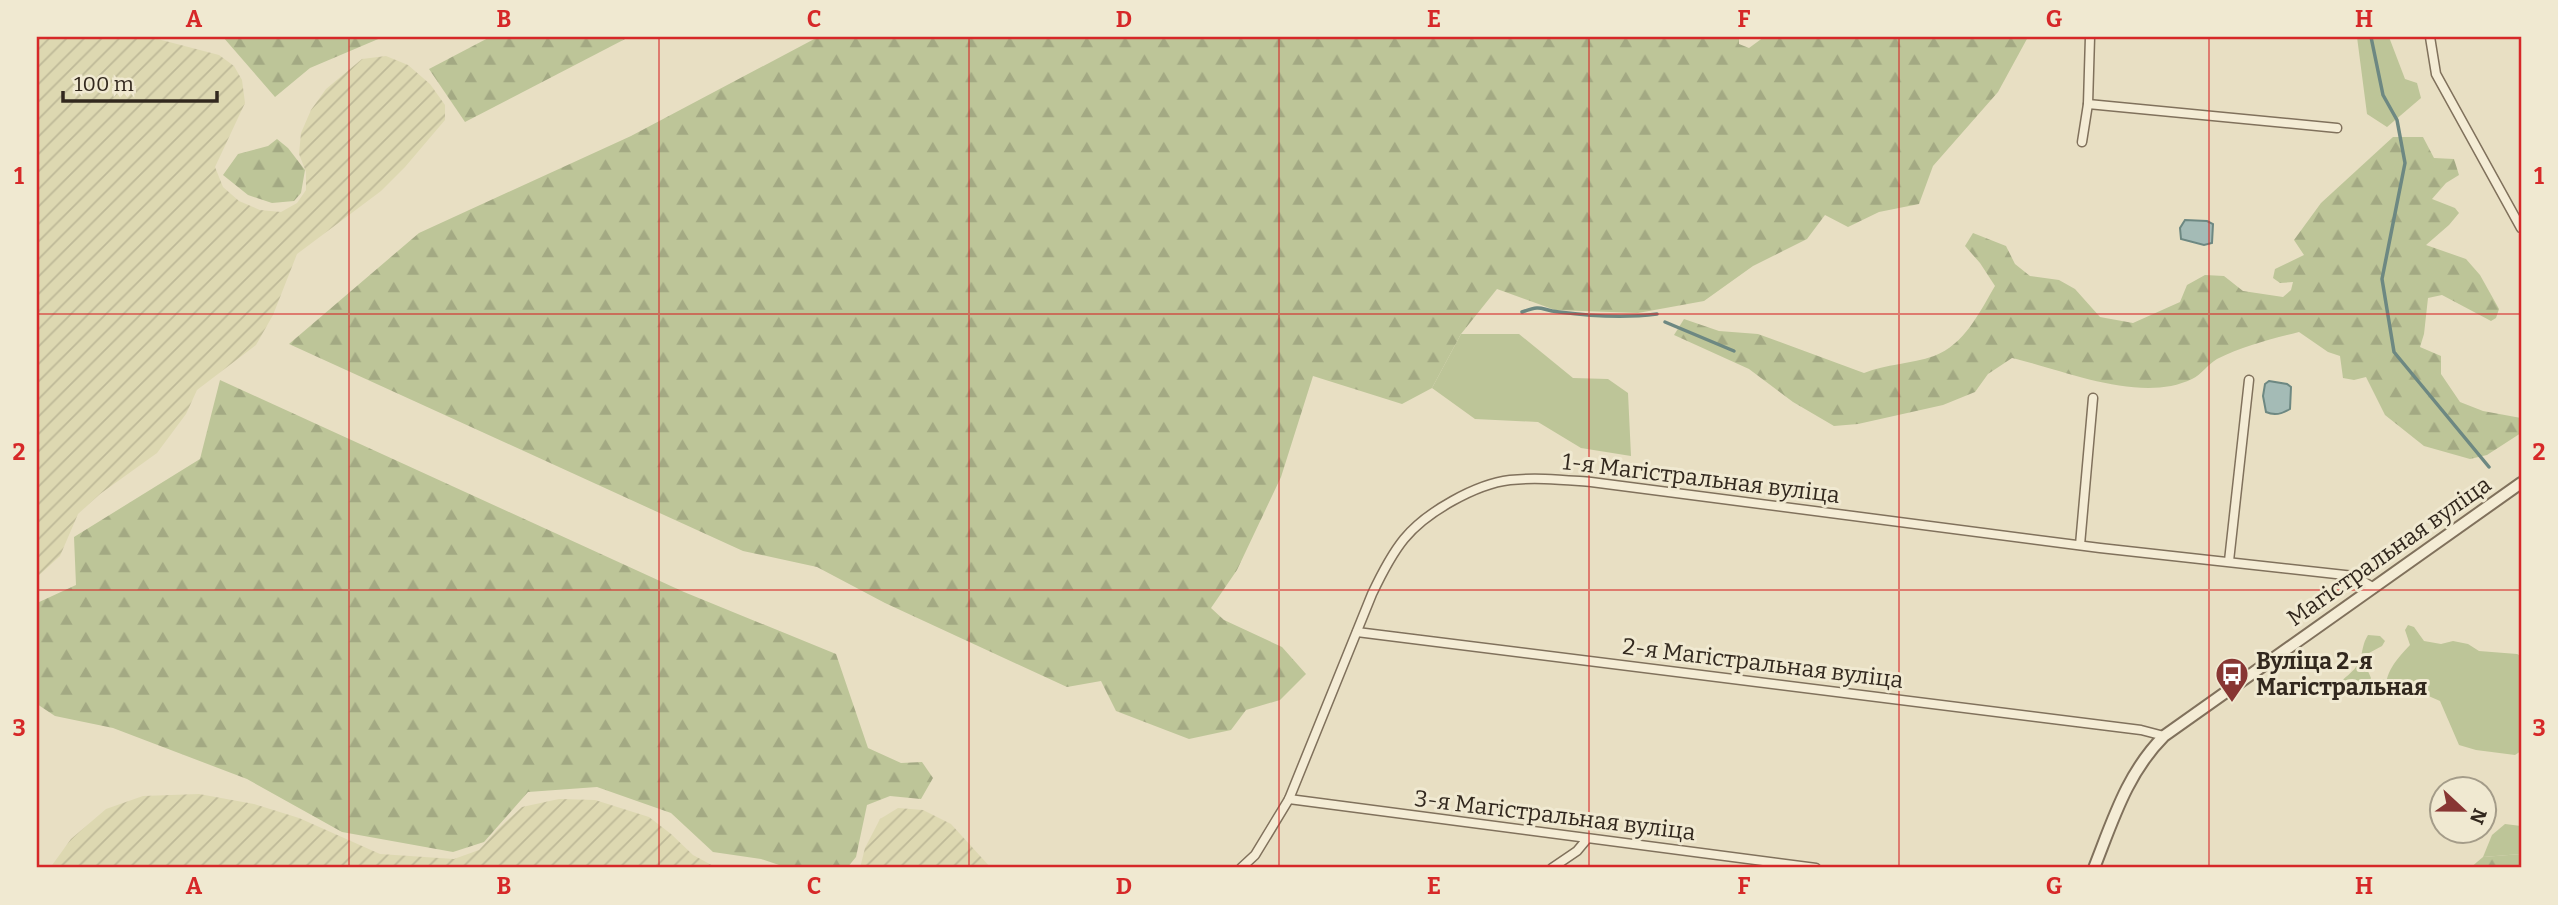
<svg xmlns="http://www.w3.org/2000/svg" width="2558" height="905" font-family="Bitter,serif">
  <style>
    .farmland { fill: url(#farmland-furrows) }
    .green { fill: #bdc598 }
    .forest { fill: url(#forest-firs) }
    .water { fill: #a4bbb6; stroke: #6d8882; stroke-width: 2 }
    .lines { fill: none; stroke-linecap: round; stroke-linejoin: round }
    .stream { stroke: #6d8882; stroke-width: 3.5 }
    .minor-casing { stroke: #80715c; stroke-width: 11 }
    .tertiary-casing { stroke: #80715c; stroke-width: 14 }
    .minor { stroke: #f4ecd5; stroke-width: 8 }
    .tertiary { stroke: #f4ecd5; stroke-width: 10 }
    .grid { fill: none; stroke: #d62828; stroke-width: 2; stroke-opacity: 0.55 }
    .labels { text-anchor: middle; stroke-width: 6; stroke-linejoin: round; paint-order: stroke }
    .street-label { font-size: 23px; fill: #32281e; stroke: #f0e9d1 }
    .poi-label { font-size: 23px; font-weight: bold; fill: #32281e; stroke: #f0e9d1; text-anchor: start }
    .neatline { fill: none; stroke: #d62828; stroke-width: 2.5 }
    .grid-label { font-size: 23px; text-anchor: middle; font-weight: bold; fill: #d62828 }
  </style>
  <defs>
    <pattern id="farmland-furrows" width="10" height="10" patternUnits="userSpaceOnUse" patternTransform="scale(1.75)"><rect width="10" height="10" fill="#ddd8b1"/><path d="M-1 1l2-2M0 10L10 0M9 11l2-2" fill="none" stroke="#beb998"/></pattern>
    <pattern id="forest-firs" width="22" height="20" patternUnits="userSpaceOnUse" patternTransform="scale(1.75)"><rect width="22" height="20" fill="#bdc598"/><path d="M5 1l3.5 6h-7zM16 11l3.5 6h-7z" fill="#a3a983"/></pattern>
  </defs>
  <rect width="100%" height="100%" fill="#e8dfc3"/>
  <g class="farmland">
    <polygon points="37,37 150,37 219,55 234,66 242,80 245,103 215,167 223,187 239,201 260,210 281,212 297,203 306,190 306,172 299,154 301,133 311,110 326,89 362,59 386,56 408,65 430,84 445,105 445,120 405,167 381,191 297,254 273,315 256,345 197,390 186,414 157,453 100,494 78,514 60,556 37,577"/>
    <polygon points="199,794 254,804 299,818 380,854 454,859 479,850 498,829 522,807 559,799 595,800 649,817 671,834 693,855 717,868 50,868 71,839 106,809 143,796"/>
    <polygon points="898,808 923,810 951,824 991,868 860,868 865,848 880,819"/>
  </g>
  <g class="green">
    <polygon points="2357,37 2389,37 2405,79 2417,83 2421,98 2387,127 2367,114"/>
    <polygon points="1461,334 1519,334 1573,378 1608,379 1628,393 1631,456 1581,448 1538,422 1475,419 1432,388"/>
    <path d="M2408,625L2414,627L2424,641L2441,644L2453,641L2468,644L2479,651L2517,654L2521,656V751L2515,755L2476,750L2459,745L2440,701L2424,694L2395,698L2386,693C2384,673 2396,660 2410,645L2405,630Z"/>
    <path d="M2368,635L2380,636L2385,641L2382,646L2369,653L2367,669L2371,678L2366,690L2346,691L2337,687C2343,677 2354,673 2359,662C2363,653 2362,644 2368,635Z"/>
    <polygon points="2505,824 2521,826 2521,854 2483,857 2492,835"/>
  </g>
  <g class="forest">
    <polygon points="223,37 383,37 310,68 275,97"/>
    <polygon points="490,37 629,37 465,122 429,69"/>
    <polygon points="818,37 1739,37 1739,44 1749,48 1764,37 2028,37 1998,92 1933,166 1919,204 1879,212 1848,227 1825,215 1807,239 1753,266 1704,301 1638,313 1555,310 1497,289 1461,334 1432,388 1402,404 1313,376 1281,477 1237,570 1211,608 1224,620 1282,647 1306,674 1280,700 1246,710 1231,730 1189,739 1116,711 1101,681 1067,687 885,603 817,567 743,551 289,344 419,233 631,136"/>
    <path d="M2393,137H2423L2434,158L2454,159L2459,175L2446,183L2432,199L2455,208L2459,213L2449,225L2426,245L2466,259L2480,275L2499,309L2496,318L2491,321L2442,295L2428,298L2424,334L2420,347L2441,356V374L2460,402L2483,411L2521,418V433L2487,455L2470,459L2424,446L2385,415L2366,377L2354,380L2343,378L2340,356L2328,352L2299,332C2271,339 2243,346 2217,359C2208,364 2201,375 2192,379C2141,404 2064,370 2012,358L1988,374L1975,392L1943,405L1858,424L1834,426L1793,402L1749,369L1674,335L1684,319L1719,331L1758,334L1864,373C1886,364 1911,364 1934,356C1965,344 1979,313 1995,286L1980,263L1965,246L1973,233L2006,246L2015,264L2030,276L2059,280L2075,289L2100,317L2133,323L2180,302L2187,285L2205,275L2224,276L2243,291L2283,297L2291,290L2293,282L2280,283L2273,278L2275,269L2304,255L2294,240L2321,203Z"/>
    <polygon points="277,139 288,148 305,170 301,193 294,201 272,203 248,195 223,175 238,154 268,146"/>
    <polygon points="220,380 684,592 836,654 868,748 901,763 922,762 933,778 921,799 890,796 867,805 856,857 847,868 788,868 761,859 713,852 671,813 597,787 528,792 484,842 453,852 342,832 247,779 113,728 55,716 37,704 37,603 76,585 74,537 200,459"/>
    <polygon points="2521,854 2521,868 2470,868 2483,857"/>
  </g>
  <g class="water">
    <polygon points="2185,220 2207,221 2213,224 2212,243 2204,245 2181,239 2180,228"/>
    <path d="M2269,381L2287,384L2291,387L2290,409C2282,414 2275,416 2266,412L2263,396L2265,384Z"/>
  </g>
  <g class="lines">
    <g class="stream">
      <polyline points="2371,37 2383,95 2397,120 2405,163 2382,279 2394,352 2489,467"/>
      <path d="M1522,312C1544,304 1539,310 1559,312C1590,316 1626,318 1657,314"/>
      <polyline points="1665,322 1734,351"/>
    </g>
    <defs>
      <g id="minor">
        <polyline points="2430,37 2436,74 2521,228"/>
        <polyline points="2088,104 2337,128"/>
        <polyline points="2082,142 2088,104 2090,37"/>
        <polyline points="2080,545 2093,398"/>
        <polyline points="2229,561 2249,380"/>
        <polyline points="1357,632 2141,730 2164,736"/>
        <polyline points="1289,799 1816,868"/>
        <path d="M1241,868L1255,855L1289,799L1372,594C1381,575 1391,555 1404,539C1426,512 1476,484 1510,480C1537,477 1564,480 1591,482L2100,548L2354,576L2374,588"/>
        <polyline points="1552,868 1577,851 1587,839"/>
      </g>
      <path id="tertiary" d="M2094,868C2113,820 2127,773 2164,736L2521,483"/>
    </defs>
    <use href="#minor" class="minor-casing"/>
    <use href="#tertiary" class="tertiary-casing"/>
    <use href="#minor" class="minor"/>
    <use href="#tertiary" class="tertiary"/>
  </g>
  <path class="grid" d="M349,37V868M659,37V868M969,37V868M1279,37V868M1589,37V868M1899,37V868M2209,37V868M37,314H2521M37,590H2521"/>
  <defs>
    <symbol id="bus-pin" viewBox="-11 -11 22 30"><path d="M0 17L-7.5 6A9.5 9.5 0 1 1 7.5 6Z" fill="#883633" stroke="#f0e9d1"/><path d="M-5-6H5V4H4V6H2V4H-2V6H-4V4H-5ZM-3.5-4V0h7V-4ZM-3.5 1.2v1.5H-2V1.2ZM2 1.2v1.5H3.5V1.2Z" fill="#fff"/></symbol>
  </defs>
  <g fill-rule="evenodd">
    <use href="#bus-pin" x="2213" y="655" width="38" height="52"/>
  </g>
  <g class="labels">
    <g class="street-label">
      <text transform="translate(1701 478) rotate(7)" y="8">1-я Магістральная вуліца</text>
      <text transform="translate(2389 551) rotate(-35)" y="8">Магістральная вуліца</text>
      <text transform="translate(1763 663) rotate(7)" y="8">2-я Магістральная вуліца</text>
      <text transform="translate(1555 815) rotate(7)" y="8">3-я Магістральная вуліца</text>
    </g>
    <g class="poi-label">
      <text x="2256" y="669">Вуліца 2-я<tspan x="2256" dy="26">Магістральная</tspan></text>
    </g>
  </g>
  <rect width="2558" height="905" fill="none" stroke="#f0e9d1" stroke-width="77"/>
  <g transform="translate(2463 810) rotate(112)"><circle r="33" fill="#f0e9d1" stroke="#a49c89" stroke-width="2"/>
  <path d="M0-5L12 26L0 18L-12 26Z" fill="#883633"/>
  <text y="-10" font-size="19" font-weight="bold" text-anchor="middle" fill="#32281e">N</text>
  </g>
  <path d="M63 91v10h154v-10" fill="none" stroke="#32281e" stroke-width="3.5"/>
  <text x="74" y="91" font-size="21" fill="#32281e" stroke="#f0e9d1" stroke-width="5" paint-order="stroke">100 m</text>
  <rect x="38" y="38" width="2482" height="828" class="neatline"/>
  <g class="grid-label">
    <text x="194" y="27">A</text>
    <text x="504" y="27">B</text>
    <text x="814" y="27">C</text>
    <text x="1124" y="27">D</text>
    <text x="1434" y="27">E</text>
    <text x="1744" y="27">F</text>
    <text x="2054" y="27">G</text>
    <text x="2364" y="27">H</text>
    <text x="19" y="184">1</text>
    <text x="2539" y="184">1</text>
    <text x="19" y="460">2</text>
    <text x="2539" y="460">2</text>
    <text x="19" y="736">3</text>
    <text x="2539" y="736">3</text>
    <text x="194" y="894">A</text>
    <text x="504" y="894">B</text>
    <text x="814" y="894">C</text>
    <text x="1124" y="894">D</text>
    <text x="1434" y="894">E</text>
    <text x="1744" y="894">F</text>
    <text x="2054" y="894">G</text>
    <text x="2364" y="894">H</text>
  </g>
</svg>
